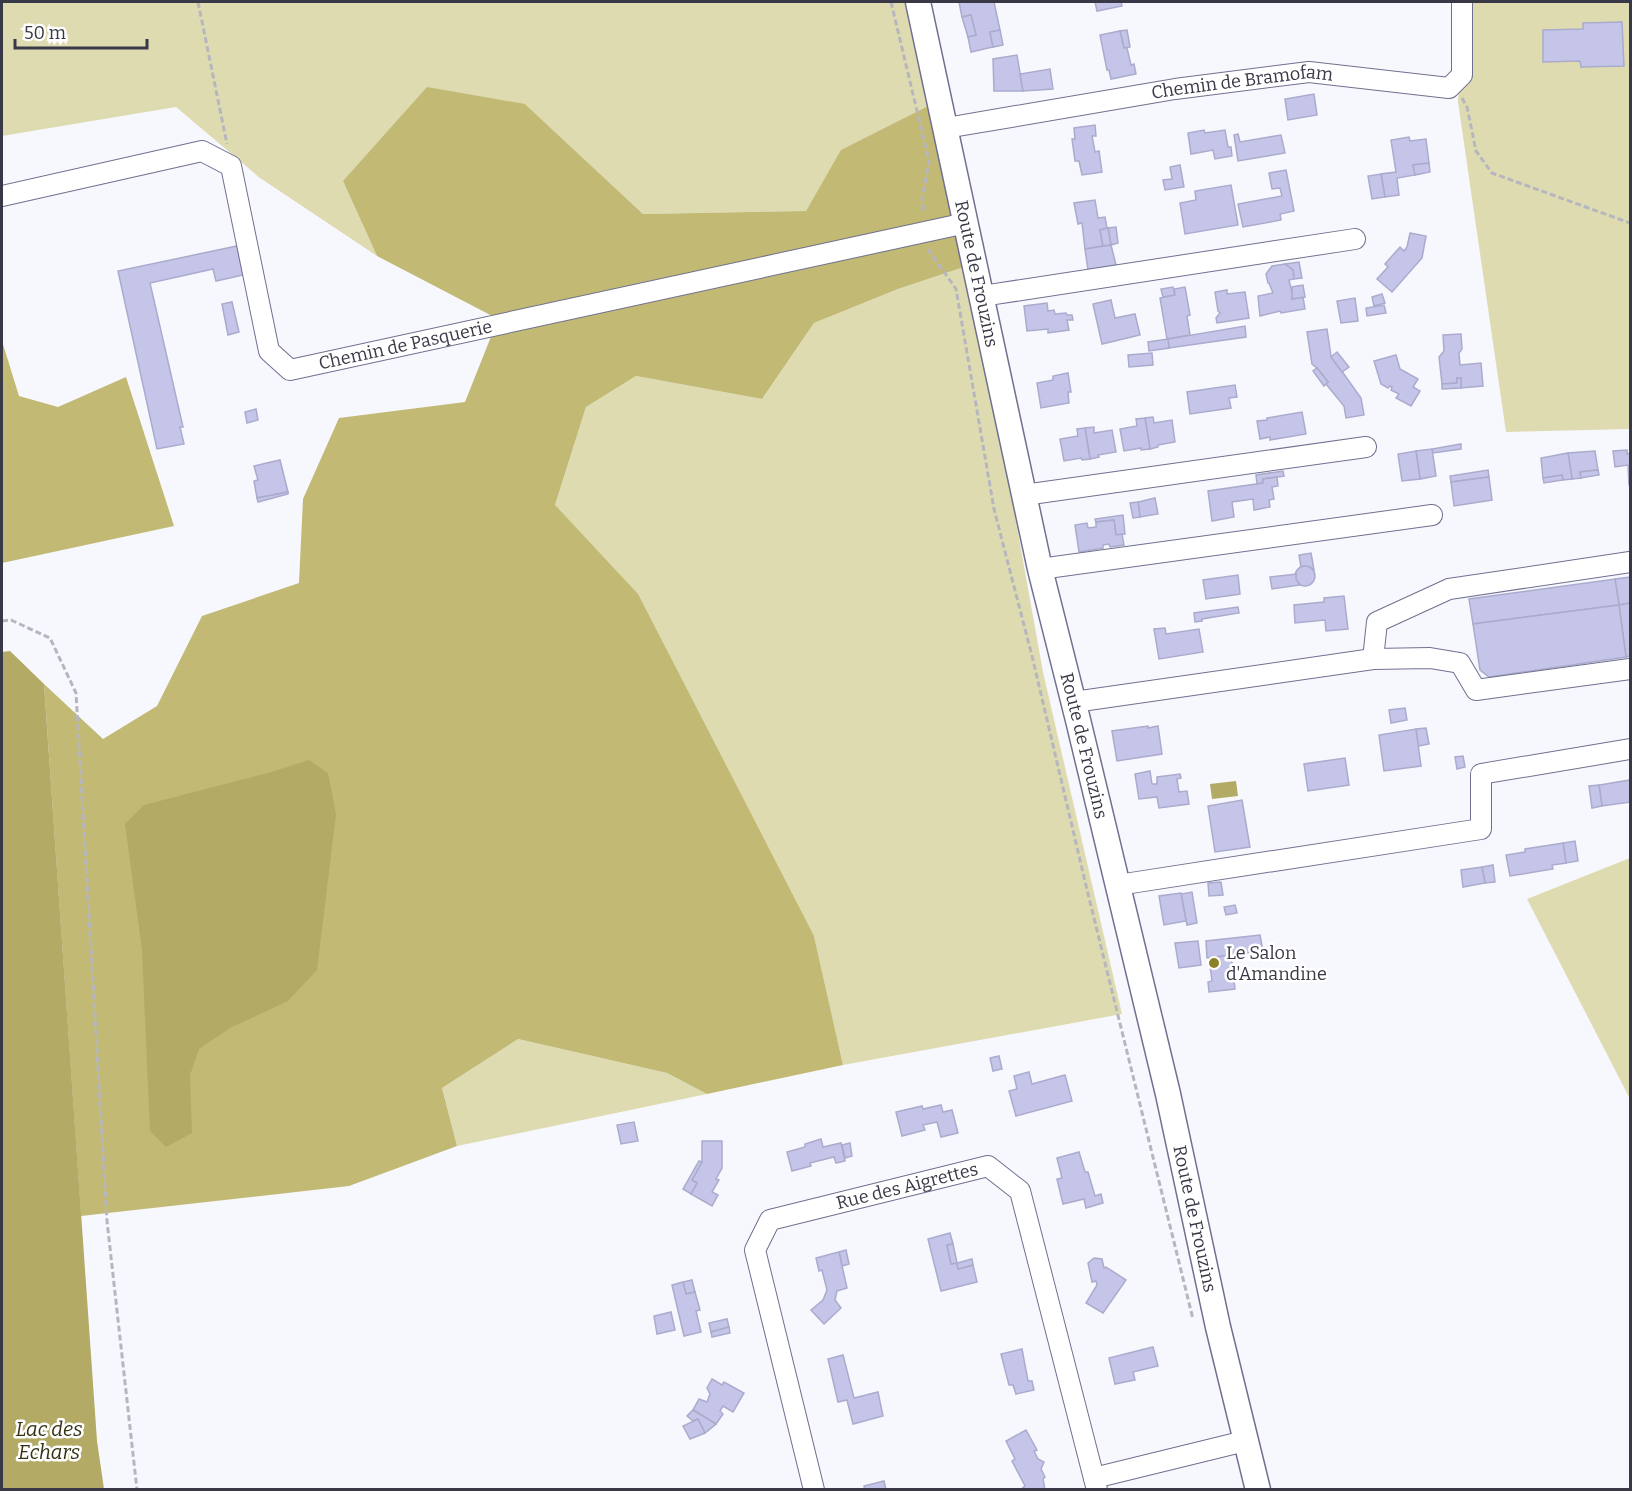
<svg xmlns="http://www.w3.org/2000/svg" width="1632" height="1491" font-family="Bitter,serif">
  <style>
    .green { fill: #dfdbb1 }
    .forest { fill: #c1b974 }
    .water { fill: #b2aa65 }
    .building { fill: #c4c5e8; stroke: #aaabcd; stroke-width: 1.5 }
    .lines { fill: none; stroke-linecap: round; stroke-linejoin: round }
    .minor-casing { stroke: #707090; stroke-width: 22 }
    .major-casing { stroke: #707090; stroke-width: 27 }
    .path { stroke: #b6b6bf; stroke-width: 3; stroke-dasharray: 6 3; stroke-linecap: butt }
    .minor { stroke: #fff; stroke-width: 20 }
    .major { stroke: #fff; stroke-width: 24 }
    .poi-dot { fill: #8b8128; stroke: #fff; stroke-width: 2 }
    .labels { text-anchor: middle; stroke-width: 5; stroke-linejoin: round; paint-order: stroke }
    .street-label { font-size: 18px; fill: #383846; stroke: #fff }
    .poi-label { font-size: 18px; fill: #383846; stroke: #fff; text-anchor: start }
    .water-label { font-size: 20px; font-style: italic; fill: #353112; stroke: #fff }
  </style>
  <rect width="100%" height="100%" fill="#f7f7fe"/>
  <g class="green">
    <polygon points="2,2 907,2 932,104 842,150 806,211 643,214 525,104 343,181 377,256 260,178 176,107 2,136"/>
    <polygon points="1462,2 1630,2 1630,429 1506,432 1458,102"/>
    <polygon points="970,265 1043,672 1122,1014 843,1065 814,936 555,505 586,407 636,376 762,399 814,323 898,289"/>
    <polygon points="1630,858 1630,1099 1527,899"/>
    <polygon points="518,1039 667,1073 707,1094 457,1146 442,1088"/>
  </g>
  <g class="forest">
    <polygon points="427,87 525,104 643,214 806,211 841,150 932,104 970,265 898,289 814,323 762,399 636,376 586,407 555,505 638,594 814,936 843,1065 707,1094 667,1073 518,1039 442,1088 457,1146 349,1186 81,1216 44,684 103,739 157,706 202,616 299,583 303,499 339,418 465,402 498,319 377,256 343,181"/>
    <polygon points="2,341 19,396 58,407 126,377 174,526 2,563"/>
  </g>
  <g class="water">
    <polygon points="10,651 44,684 97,1441 104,1489 2,1489 2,652"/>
    <polygon points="309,760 328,773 336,814 317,970 288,1001 230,1028 199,1049 190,1075 192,1133 166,1147 150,1131 142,950 125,824 144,805 268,773"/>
    <polygon points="1236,781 1238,796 1212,799 1210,784"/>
  </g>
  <g class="building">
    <polygon points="959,2 994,2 1000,30 990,32 993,47 971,52 968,37 976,35 971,15 962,17"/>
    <polygon points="1095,2 1121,2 1122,6 1097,11"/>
    <polygon points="971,15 976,35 968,37 962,17"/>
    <polygon points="1622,22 1624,66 1581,67 1580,61 1543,62 1543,30 1583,29 1583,23"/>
    <polygon points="1000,30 1003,45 993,47 990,32"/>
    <polygon points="1127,30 1130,47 1124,48 1120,31"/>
    <polygon points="1120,31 1124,48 1127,48 1131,65 1134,64 1136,74 1111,79 1109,70 1107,70 1100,35"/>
    <polygon points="1017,55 1023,91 994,91 993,59"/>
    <polygon points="1050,69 1053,89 1023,91 1020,74"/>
    <polygon points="1314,94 1317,115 1288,120 1285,99"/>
    <polygon points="1095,125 1096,136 1092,136 1095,152 1099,151 1102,172 1082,175 1079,161 1075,161 1072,139 1075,139 1074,128"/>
    <polygon points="1204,130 1205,133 1225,130 1228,147 1231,147 1232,156 1215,159 1213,150 1191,154 1188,133"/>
    <polygon points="1238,134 1240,142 1281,135 1285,153 1238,161 1234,135"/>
    <polygon points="1409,137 1410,141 1426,139 1429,163 1413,165 1415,175 1397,178 1399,195 1385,197 1381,174 1396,172 1391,140"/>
    <polygon points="1429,163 1430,172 1415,175 1413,165"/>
    <polygon points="1180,165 1184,187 1165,190 1163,180 1172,179 1170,167"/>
    <polygon points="1286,170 1294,211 1280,214 1281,220 1243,227 1238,204 1282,196 1280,188 1272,189 1269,173"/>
    <polygon points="1381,174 1385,197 1372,199 1368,176"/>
    <polygon points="1231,185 1238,225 1185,234 1180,203 1196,200 1195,191"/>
    <polygon points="1095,200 1098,218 1105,217 1107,228 1100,230 1103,246 1085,249 1082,223 1078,224 1074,203"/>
    <polygon points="1116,227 1118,243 1111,245 1108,228"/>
    <polygon points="1108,228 1111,245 1103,246 1100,230"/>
    <polygon points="1410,233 1426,236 1422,258 1392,292 1377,279 1388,267 1385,264 1400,247 1404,251 1407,247"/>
    <polygon points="1111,245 1116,265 1088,270 1085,249"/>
    <polygon points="237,246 243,275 216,281 213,269 150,283 183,427 180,427 184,444 157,449 118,271"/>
    <polygon points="1299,262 1302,278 1294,279 1293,270 1285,264"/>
    <polygon points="1285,264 1293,270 1294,279 1289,280 1293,296 1292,296 1292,299 1303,297 1305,309 1281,313 1280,311 1260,316 1258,296 1273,293 1269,283 1268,283 1266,274 1272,266"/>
    <polygon points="1303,285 1305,297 1292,299 1292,287"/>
    <polygon points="1173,287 1175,295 1163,297 1161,289"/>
    <polygon points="1185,287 1190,315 1187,316 1190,335 1167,339 1160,298 1175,295 1174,289"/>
    <polygon points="1227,290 1227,294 1245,292 1249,318 1217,323 1216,318 1220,313 1218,311 1215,292"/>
    <polygon points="1382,294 1385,303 1374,306 1372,297"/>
    <polygon points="1355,298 1358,321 1341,323 1337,301"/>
    <polygon points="1111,300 1115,318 1135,314 1140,335 1102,344 1093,304"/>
    <polygon points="232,302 239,332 228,335 222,304"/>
    <polygon points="1047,303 1048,311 1054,310 1055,314 1066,313 1067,315 1072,315 1073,320 1067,320 1069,330 1048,333 1048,329 1027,331 1024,306"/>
    <polygon points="1384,305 1386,313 1367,316 1366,308"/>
    <polygon points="1245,326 1246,337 1169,348 1168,339"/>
    <polygon points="1327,329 1331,356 1361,398 1364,415 1346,418 1344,406 1326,384 1328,382 1317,368 1312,364 1307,332"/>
    <polygon points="1461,334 1462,349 1459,353 1460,365 1481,363 1483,386 1461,388 1461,378 1457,378 1457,383 1442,384 1439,357 1444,351 1443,335"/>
    <polygon points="1168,339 1169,348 1149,351 1148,342"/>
    <polygon points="1337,352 1349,367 1342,372 1331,357"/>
    <polygon points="1152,353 1153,365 1129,367 1128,355"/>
    <polygon points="1396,355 1400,369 1418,379 1413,387 1420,391 1411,406 1396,398 1399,394 1391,390 1392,387 1390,386 1388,388 1381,384 1374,361"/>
    <polygon points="1317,368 1328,382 1324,386 1313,371"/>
    <polygon points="1068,373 1071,392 1068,392 1069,403 1041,408 1037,383 1053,380 1053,376"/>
    <polygon points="1457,378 1461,378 1461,388 1442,389 1442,384 1457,383"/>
    <polygon points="1235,385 1237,397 1229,398 1231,408 1190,414 1187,392"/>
    <polygon points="256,409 258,420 247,423 245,412"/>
    <polygon points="1302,412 1306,434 1270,440 1270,437 1260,439 1257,421 1267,420 1267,418"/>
    <polygon points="1153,417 1154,423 1172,420 1175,442 1158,445 1158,447 1150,449 1145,418"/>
    <polygon points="1145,418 1150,449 1141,450 1141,448 1124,451 1120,429 1137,426 1136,419"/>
    <polygon points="1094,427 1094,433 1112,430 1116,452 1098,455 1099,457 1090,459 1085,428"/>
    <polygon points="1085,428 1090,459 1082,460 1081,458 1064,461 1060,439 1078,436 1077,429"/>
    <polygon points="1461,444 1461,449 1433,453 1432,449"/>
    <polygon points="1432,449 1436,476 1420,479 1416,451"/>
    <polygon points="1627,450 1627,454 1630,453 1630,485 1629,485 1628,465 1615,467 1613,451"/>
    <polygon points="1416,451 1420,479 1402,481 1398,454"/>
    <polygon points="1595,451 1598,470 1580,472 1581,478 1572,479 1568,453"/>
    <polygon points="1568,453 1572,479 1563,480 1562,475 1543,478 1541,458"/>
    <polygon points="280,460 288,492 257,498 254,481 258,480 254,466"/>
    <polygon points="1488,470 1489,477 1451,482 1450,476"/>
    <polygon points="1598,470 1599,475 1581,478 1580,472"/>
    <polygon points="1283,471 1284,476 1263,479 1263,483 1257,484 1256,475"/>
    <polygon points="1562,475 1563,480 1544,483 1543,478"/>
    <polygon points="1277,477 1278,486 1272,487 1274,499 1269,500 1270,507 1254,510 1253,499 1232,502 1234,517 1212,521 1208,491 1263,483 1263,479"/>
    <polygon points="1489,477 1492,500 1454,506 1451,482"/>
    <polygon points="288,492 288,494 258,502 257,498"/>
    <polygon points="1155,498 1158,514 1140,517 1138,502"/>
    <polygon points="1138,502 1140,517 1133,518 1130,503"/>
    <polygon points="1123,515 1125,534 1116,535 1114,520 1096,522 1095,519"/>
    <polygon points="1114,520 1116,535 1122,534 1124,545 1110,547 1109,544 1103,545 1103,548 1079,552 1075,525 1087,523 1088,528 1096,527 1096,522"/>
    <polygon points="1311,553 1314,570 1310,567 1301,567 1299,555"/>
    <circle cx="1305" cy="576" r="10"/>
    <polygon points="1296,574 1296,579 1300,585 1272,589 1270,577"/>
    <polygon points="1238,575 1240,594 1206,599 1203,580"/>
    <polygon points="1630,577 1630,603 1619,605 1615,579"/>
    <polygon points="1615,579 1619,605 1473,624 1469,599"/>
    <polygon points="1344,596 1348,629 1326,631 1325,620 1295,623 1294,605 1324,602 1324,598"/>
    <polygon points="1630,603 1630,656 1626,657 1619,605"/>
    <polygon points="1619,605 1626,657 1489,677 1480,670 1473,624"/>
    <polygon points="1238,607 1239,613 1202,619 1202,621 1195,622 1194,613"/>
    <polygon points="1165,628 1166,634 1199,629 1203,652 1159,659 1154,629"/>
    <polygon points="1405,708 1407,720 1391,723 1389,710"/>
    <polygon points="1148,726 1148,728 1158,726 1162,754 1117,761 1112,731"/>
    <polygon points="1426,728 1429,744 1418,746 1416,729"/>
    <polygon points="1416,729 1421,766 1384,771 1379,735"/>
    <polygon points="1463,756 1465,767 1457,769 1455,757"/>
    <polygon points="1345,758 1349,785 1308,791 1304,764"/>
    <polygon points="1150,771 1152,784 1157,784 1157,777 1180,774 1181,778 1177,779 1179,792 1187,791 1189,804 1159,808 1157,797 1139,799 1135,774"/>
    <polygon points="1630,780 1630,802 1602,806 1599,785"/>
    <polygon points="1599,785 1602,806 1592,808 1589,786"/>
    <polygon points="1242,800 1250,847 1215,852 1208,806"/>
    <polygon points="1575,841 1578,861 1566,863 1563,843"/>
    <polygon points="1563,843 1566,863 1552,865 1553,869 1510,876 1506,855 1525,852 1525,849"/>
    <polygon points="1493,865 1495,882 1485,883 1482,867"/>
    <polygon points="1482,867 1485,883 1463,887 1461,870"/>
    <polygon points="1221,882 1223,895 1209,896 1208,883"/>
    <polygon points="1192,892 1197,923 1187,925 1181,894"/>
    <polygon points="1181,893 1186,921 1164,925 1159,896"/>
    <polygon points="1235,905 1237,913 1226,915 1224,907"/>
    <polygon points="1260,935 1263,951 1207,958 1206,941"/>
    <polygon points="1198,941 1201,965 1179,968 1175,943"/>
    <polygon points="1231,955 1235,989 1209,992 1208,982 1212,981 1209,958"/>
    <polygon points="999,1056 1002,1069 993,1071 990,1058"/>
    <polygon points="1029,1072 1032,1084 1065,1075 1072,1101 1016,1116 1009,1091 1017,1089 1014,1076"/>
    <polygon points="941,1105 943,1112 952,1110 958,1133 941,1137 937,1122 923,1125 925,1130 902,1136 896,1112 922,1106 923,1109"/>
    <polygon points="634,1122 638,1141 621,1144 617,1125"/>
    <polygon points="821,1139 823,1147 841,1143 845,1161 836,1163 834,1157 810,1163 811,1166 792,1171 787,1152 805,1147 805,1144"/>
    <polygon points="702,1141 722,1141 722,1168 716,1179 719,1180 712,1192 718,1195 712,1206 691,1194 697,1183 692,1180 702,1162"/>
    <polygon points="850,1143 852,1156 845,1158 842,1145"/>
    <polygon points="1079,1152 1085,1172 1088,1172 1095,1196 1101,1194 1103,1203 1086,1208 1084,1199 1063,1204 1057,1179 1062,1178 1057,1158"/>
    <polygon points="699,1161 702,1162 692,1180 697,1183 691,1194 683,1189"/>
    <polygon points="950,1233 953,1244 947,1245 951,1264 957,1263 958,1269 973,1265 977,1282 941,1291 928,1239"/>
    <polygon points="953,1244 957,1263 951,1264 947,1245"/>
    <polygon points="846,1250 849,1264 842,1266 839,1252"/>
    <polygon points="839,1252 847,1288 837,1291 835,1300 841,1308 824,1324 811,1310 823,1300 827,1290 822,1270 819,1271 816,1258"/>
    <polygon points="1094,1258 1102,1259 1104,1268 1106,1267 1126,1280 1103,1313 1086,1303 1097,1285 1096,1281 1092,1282 1088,1263"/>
    <polygon points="972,1259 973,1265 958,1269 957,1263"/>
    <polygon points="692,1280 695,1292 686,1294 683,1282"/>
    <polygon points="683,1282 686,1294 695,1292 700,1310 696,1311 701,1332 684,1336 672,1285"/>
    <polygon points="671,1312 675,1330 657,1334 654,1316"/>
    <polygon points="727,1319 729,1327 711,1332 709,1323"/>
    <polygon points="729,1327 730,1333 712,1337 711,1332"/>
    <polygon points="1153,1347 1158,1366 1133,1372 1135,1380 1115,1384 1109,1358"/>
    <polygon points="1022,1349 1028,1381 1032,1381 1034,1390 1016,1394 1013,1385 1009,1385 1001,1354"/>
    <polygon points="843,1355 854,1398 878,1392 883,1416 853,1424 847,1400 838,1402 828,1359"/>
    <polygon points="712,1379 722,1385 724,1382 744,1393 733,1412 723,1406 720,1411 723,1414 716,1424 693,1410 699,1399 707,1402 710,1394 707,1388"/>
    <polygon points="693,1410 716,1424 705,1433 698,1419 693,1421 687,1416"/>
    <polygon points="698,1419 705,1433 690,1439 683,1426"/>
    <polygon points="1026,1430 1037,1450 1034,1451 1038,1459 1044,1462 1041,1469 1045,1477 1043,1479 1045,1490 1020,1490 1025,1486 1012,1461 1015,1459 1006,1441"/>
    <polygon points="884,1481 886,1490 865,1490 864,1486"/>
  </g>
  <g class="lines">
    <defs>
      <g id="minor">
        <path id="s1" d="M946,128L1175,89L1309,72L1449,88L1462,75V2"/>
        <path id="s2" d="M2,196L202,151L231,166L269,351L290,370L966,223"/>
        <polyline points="982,296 1355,239"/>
        <polyline points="1024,495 1366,447"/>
        <polyline points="1040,569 1432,515"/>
        <polyline points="1373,659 1377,622 1449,589 1630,562"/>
        <polyline points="1074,702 1373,659 1430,658 1460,663 1476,690 1630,669"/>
        <polyline points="1118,885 1481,829 1481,774 1630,749"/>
        <polyline points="1094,1478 1245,1441"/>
        <path id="s3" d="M814,1490L755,1250L770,1220L988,1166L1020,1191L1097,1490"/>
      </g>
      <g id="major">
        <path id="s4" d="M918,2L1040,569L1078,720L1168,1094L1218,1327L1258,1490"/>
      </g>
    </defs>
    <use href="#minor" class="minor-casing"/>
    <use href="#major" class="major-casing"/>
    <g class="path">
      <polyline points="198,2 227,144"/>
      <polyline points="891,2 929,161 922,200 924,213"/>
      <polyline points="1462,98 1467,107 1476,151 1492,173 1630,223"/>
      <polyline points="928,249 956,289 994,509 1032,656 1088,894 1193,1319"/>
      <polyline points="2,621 11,620 50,638 76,693 107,1221 137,1490"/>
    </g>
    <use href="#minor" class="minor"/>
    <use href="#major" class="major"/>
  </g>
  <circle class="poi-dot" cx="1214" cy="963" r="6"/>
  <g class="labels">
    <g class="street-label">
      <text dy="6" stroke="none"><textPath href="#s1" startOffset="300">Chemin de Bramofam</textPath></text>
      <text dy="6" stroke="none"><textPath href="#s4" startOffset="278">Route de Frouzins</textPath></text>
      <text dy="6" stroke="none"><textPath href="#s2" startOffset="573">Chemin de Pasquerie</textPath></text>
      <text dy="6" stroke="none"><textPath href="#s4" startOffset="762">Route de Frouzins</textPath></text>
      <text dy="6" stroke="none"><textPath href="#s3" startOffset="422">Rue des Aigrettes</textPath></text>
      <text dy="6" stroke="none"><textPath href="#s4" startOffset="1248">Route de Frouzins</textPath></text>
    </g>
    <g class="poi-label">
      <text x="1226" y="959">Le Salon<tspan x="1226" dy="21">d'Amandine</tspan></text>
    </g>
    <g class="water-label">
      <text x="49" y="1436">Lac des<tspan x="49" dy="23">Echars</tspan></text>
    </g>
  </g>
  <rect width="1632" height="1491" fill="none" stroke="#383846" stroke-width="6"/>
  <path d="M15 39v9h132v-9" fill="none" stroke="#383846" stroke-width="3"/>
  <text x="24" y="39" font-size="18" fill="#383846" stroke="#ffffff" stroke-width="4.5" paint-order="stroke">50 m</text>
</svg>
